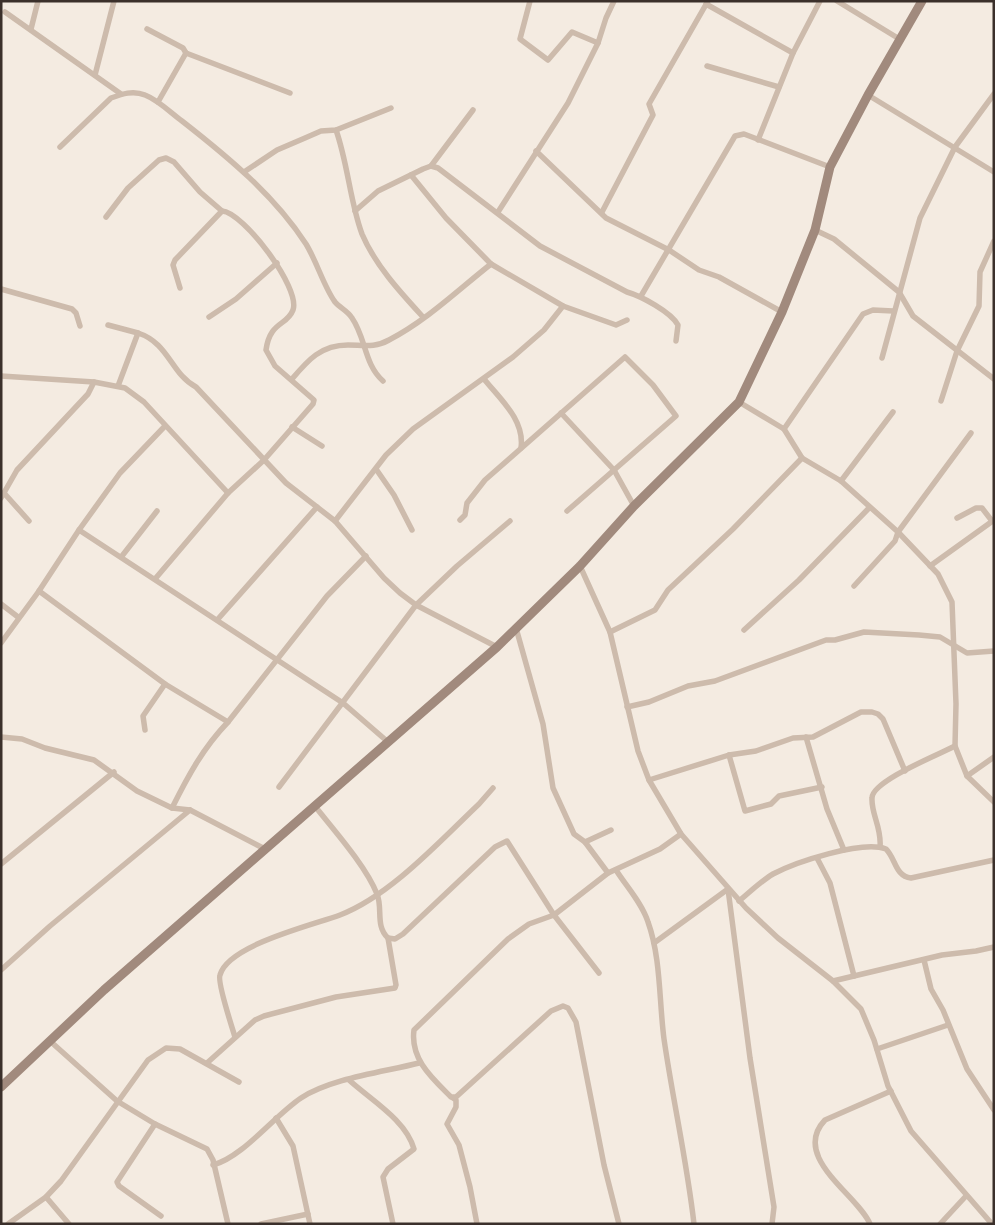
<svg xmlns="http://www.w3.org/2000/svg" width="995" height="1225" font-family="Quicksand,sans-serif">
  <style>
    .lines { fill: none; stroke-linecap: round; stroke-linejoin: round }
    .street { stroke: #cdbbac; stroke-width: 5.5 }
    .secondary { stroke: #a18a7d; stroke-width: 9 }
  </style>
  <rect width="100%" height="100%" fill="#f4ebe1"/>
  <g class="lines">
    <g class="street">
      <polyline points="530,1 520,39 548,60 572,32 598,43"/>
      <polyline points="837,1 901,40"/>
      <polyline points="706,4 793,53"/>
      <polyline points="5,12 121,94"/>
      <polyline points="31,29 38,1"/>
      <polyline points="147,29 183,48 186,53 290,93"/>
      <polyline points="707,66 779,87"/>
      <polyline points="95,75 114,1"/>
      <polyline points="868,95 994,172"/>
      <polyline points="158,102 186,53"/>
      <path d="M336,130C348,164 350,202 362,234C375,265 401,293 423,317"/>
      <polyline points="758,140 793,53 820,1"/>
      <path d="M60,147L111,98C122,94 133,90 145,95C158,100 170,112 182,121C228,157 274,195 306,244C317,262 324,287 335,302C340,308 348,311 352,318C366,338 364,364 383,381"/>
      <polyline points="536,151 606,218 669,250 699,270 719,277 782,312"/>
      <polyline points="431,166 473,110"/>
      <polyline points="244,172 277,150 305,138 321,131 336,130 391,108"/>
      <polyline points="411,175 446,218 491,264 563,306 616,325 627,320"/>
      <path d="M355,211L378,191L423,169L431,166L438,168L540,246L627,292C641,296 671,312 678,325L676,341"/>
      <polyline points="498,212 568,103 598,43 606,18 614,1"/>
      <polyline points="602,212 653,115 649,104 708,1"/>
      <polyline points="106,217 128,188 159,160 166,158 174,162 200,192 222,211"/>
      <polyline points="815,230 834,239 899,292 913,316 994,379"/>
      <polyline points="1,289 72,309 76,313 80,326"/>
      <polyline points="641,296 735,136 744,134 830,167"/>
      <polyline points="209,317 236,299 277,263"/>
      <polyline points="108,325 138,333"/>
      <polyline points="882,358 920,218 955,147 994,94"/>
      <polyline points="1,376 94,382 125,388 144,402 228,493"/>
      <path d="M292,379C308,360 321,345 348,345C363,345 375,348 389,340C426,321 458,290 491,264"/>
      <path d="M484,379C500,399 525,420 521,448"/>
      <path d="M118,386L138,333C169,343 171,374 196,387L286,483L335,521L384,578L400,593L416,605L497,647"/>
      <polyline points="941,401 957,351 979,306 980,272 994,241"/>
      <polyline points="739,402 784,429 802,458 841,481 898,532 938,574 952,602 956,704 955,746 967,776 994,802"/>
      <polyline points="561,413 614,470 634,506"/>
      <polyline points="292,427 322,446"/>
      <polyline points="784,429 863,314 873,310 893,311"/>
      <polyline points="376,469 394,495 412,530"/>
      <polyline points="841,481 893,412"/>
      <polyline points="4,493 29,521"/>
      <polyline points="1,498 17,470 88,394 94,382"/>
      <polyline points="957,518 976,508 982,508 992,521"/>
      <polyline points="460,520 465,515 467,503 485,480 625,357 653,385 676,416 567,511"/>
      <polyline points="335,521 386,455 413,429 513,357 544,330 563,306"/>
      <polyline points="79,530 120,473 165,426"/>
      <polyline points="122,556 157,511"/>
      <polyline points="580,566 610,632 638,751 649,780 681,834 746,908 778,938 833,981 861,1009 874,1040 888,1086 911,1131 992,1224"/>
      <polyline points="930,566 994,520"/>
      <path d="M155,579L228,493L264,460L313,404L314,400L275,366L266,350C270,321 287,326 293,310C301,288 243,212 222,211L175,260L173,265L180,288"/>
      <polyline points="854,586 895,541 898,532 971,433"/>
      <polyline points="39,591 165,684 228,722 327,596 366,556"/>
      <polyline points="1,604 18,617"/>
      <polyline points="218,619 317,507"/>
      <polyline points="516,628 543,724 553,788 574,834 585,842 608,873"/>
      <polyline points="744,630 799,580 869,508"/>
      <polyline points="610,632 655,610 668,590 733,529 802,458"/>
      <polyline points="1,643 39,591 79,530 343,703 388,742"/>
      <polyline points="627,707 649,702 688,686 715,681 826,640 835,640 864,632 919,635 940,637 967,653 994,651"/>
      <polyline points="145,730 143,716 165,684"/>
      <polyline points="1,737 22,739 45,748 94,760 137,791 172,808 190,810 265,849"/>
      <polyline points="806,737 827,809 844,850"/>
      <polyline points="729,755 745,811 771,804 779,796 822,787"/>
      <polyline points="967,776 994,757"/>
      <polyline points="649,780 729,755 756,751 793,738 813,737 861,712 872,712 878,714 883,719 905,771"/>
      <polyline points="279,787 416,605 457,566 510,521"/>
      <path d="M314,805C333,829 366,866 377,894C383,908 375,926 388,938L395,939L403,934L495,847L507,841L554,915L599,973"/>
      <path d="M172,808C188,776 203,748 228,722"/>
      <polyline points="585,842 611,830"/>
      <path d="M880,847C882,828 871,814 872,798C872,781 940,754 955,746"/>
      <polyline points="817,858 830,883 854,976"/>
      <polyline points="1,864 114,772"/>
      <path d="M616,870C626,886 642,903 648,922C661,958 659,1001 664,1039C673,1101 687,1162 694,1224"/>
      <path d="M739,901C750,892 761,881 773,874C796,862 862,840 886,849C896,859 895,876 911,878L994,860"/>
      <polyline points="654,943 728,889 750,1058 774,1207 772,1224"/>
      <polyline points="924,960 931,989 943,1010 967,1069 994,1110"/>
      <polyline points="1,970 50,926 190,810"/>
      <polyline points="833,981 942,955 976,951 994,947"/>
      <path d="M235,1037C232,1027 217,982 220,975C228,945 313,925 340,915C390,896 440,841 479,804L493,788"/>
      <polyline points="50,1041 117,1101 155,1124 207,1149 213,1160 228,1224"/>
      <polyline points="877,1049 948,1025"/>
      <polyline points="207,1063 255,1020 264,1016 336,997 395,988 396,985 388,938"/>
      <path d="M349,1080C371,1100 406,1120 414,1149L388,1169L383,1177L393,1224"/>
      <polyline points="453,1098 456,1100 456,1107 447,1124 459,1145 470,1187 477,1224"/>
      <polyline points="276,1118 293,1146 310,1224"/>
      <polyline points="155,1124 117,1182 119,1186 161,1216"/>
      <path d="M213,1165C243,1157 274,1116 301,1098C332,1078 384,1072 419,1063"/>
      <polyline points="46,1197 69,1224"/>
      <polyline points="8,1224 46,1197 61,1181 148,1060 166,1048 180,1049 239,1082"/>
      <polyline points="261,1224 308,1214"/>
      <path d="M619,1224L604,1165L576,1022L568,1008L563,1006L551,1011L456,1097H451C432,1078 410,1059 414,1030L508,939L529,924L554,915L608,873L660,849L681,834"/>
      <path d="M870,1224C858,1195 790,1157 825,1120L891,1091"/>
      <polyline points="940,1224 966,1196"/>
    </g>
    <polyline class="secondary" points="1,1087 104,990 497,647 580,566 634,506 739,402 782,312 815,230 830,167 868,95 922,1"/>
  </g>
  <rect width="995" height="1225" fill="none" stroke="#3b302b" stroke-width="5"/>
</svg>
